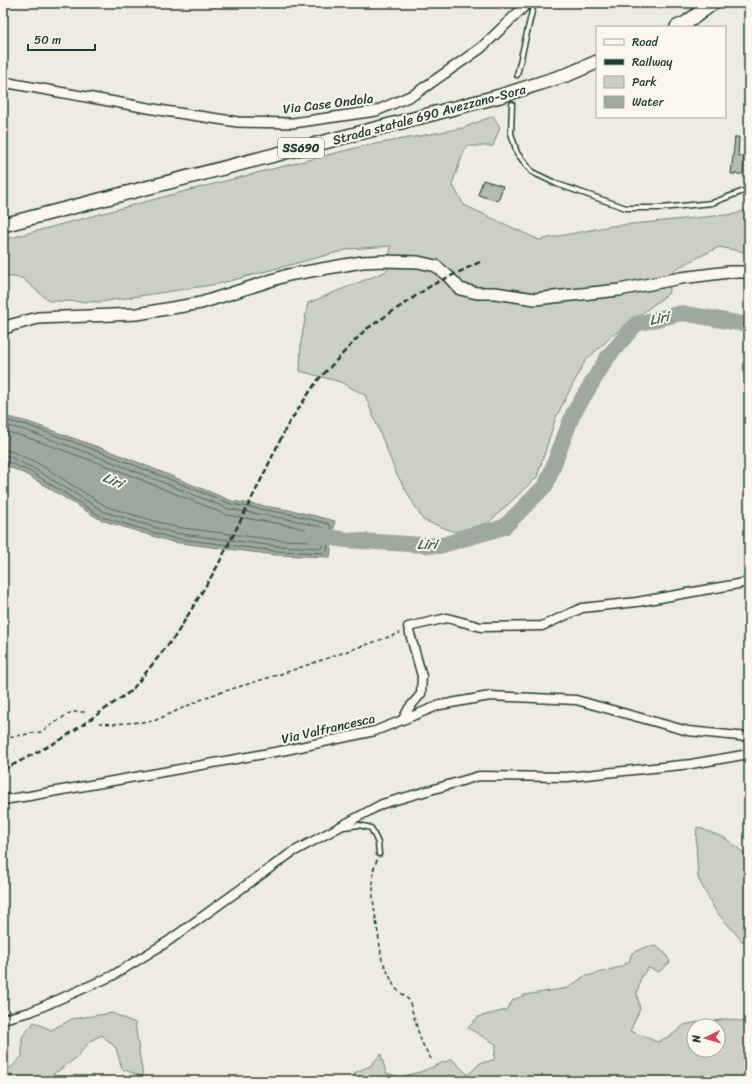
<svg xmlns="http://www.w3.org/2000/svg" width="752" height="1084" font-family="Sriracha,sans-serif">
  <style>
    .green { fill: #cbcfc4; stroke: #75867c; fill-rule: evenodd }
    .water { fill: #9fa89f; stroke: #6c7d74 }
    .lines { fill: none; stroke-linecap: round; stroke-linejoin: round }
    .shore { stroke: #52685f; stroke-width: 1 }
    .river { stroke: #9fa89f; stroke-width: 16 }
    .building { fill: #b4bbb0; stroke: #1f3d34 }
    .service-casing { stroke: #1f3d34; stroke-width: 7 }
    .minor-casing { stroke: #1f3d34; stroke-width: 11 }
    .tertiary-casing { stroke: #1f3d34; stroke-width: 12 }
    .secondary-casing { stroke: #1f3d34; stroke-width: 14 }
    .trunk-casing { stroke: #1f3d34; stroke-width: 16 }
    .path { stroke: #1f3d34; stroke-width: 1.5; stroke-dasharray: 4 3; stroke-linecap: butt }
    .service { stroke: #fbf7ec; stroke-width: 4 }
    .minor { stroke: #fbf7ec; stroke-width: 8 }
    .tertiary { stroke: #fbf7ec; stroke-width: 9 }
    .secondary { stroke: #fbf7ec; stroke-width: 11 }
    .trunk { stroke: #fbf7ec; stroke-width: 13 }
    .rail { stroke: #1f3d34; stroke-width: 2.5; stroke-dasharray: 6 3; stroke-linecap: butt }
    .labels { text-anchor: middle; stroke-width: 4; stroke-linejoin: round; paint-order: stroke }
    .shield { fill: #fbf7ec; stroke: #61756b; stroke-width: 1 }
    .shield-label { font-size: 12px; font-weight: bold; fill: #1f3d34 }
    .street-label { font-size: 13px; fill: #1f3d34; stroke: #fbf7ec }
    .water-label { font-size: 14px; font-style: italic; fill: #455d54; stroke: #fbf7ec }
  </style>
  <rect width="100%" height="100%" fill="#eeece1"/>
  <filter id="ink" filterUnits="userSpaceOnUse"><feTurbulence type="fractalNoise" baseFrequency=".025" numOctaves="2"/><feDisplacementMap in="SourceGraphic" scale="8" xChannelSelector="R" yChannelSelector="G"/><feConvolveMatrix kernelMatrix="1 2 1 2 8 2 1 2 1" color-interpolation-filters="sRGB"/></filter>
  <g filter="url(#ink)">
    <g class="green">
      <polygon points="493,116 500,127 493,146 466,146 452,184 464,205 539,240 611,226 736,214 749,208 749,253 719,247 675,269 668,294 613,335 585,361 556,417 537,477 488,523 455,532 423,520 396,473 365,395 340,382 300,371 301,342 308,303 387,271 391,246 350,249 218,284 100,302 49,301 22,278 3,276 3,240 174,194 359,147 463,128"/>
      <polygon points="3,375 6,381 5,404 3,404"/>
      <polygon points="697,827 725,838 749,857 749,944 742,941 715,910 698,878 696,844"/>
      <path d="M656,946L665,953L670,962L659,972L648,968L641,977L637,994L640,1009L630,1031L646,1037L657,1042L672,1035L684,1025L698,1022H708L726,1019L749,1022V1081H357L354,1073L370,1066L381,1054L386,1073L400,1077L420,1072L452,1059L468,1075L480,1063L494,1060L496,1044L468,1028L478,1017L506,1010L513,1000L525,995L568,988L583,977L620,967L629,962L632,953L645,947ZM694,1026H718V1050H694Z"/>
      <polygon points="112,1013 135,1023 143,1077 122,1069 116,1048 102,1035 90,1041 76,1058 44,1081 3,1081 3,1067 11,1068 22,1056 22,1037 34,1022 51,1030 72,1019"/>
    </g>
    <polygon class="water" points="3,416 28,422 115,453 232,501 295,511 335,521 330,557 276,555 172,542 101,520 29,476 3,464"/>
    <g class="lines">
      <g class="shore">
        <polyline points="3,420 27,425 114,457 231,504 294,515 329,524 331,526 327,551 325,553 276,551 172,538 102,517 31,472 6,461 3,461"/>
        <polyline points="3,425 25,430 112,462 229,509 293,520 324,528 325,530 323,546 321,548 276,546 173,533 105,512 33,468 8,456 3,455"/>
        <polyline points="3,431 23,436 110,467 227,515 292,526 317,532 318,534 317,540 315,541 277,540 175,527 107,507 36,462 10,451 3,449"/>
      </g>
      <polyline class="river" points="312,534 346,540 439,546 504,527 546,485 573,414 607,358 636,324 682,313 749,325"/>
    </g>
    <g class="building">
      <polygon points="735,137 739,137 738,156 744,156 743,174 731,174"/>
      <polygon points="483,180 503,186 498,201 478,195"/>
    </g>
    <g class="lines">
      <defs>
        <g id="service">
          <polyline points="517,75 534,3"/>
          <polyline points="512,104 511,133 517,153 532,172 557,184 626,208 661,208 712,203 749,189"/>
          <polyline points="344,827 359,825 371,828 378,843 379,854"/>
        </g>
        <g id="minor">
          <polyline points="403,719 409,708 421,694 422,676 408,627 447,618 481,627 542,626 582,608 637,602 749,582"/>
          <polyline points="3,800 29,796 286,750 375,731 440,705 490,696 576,700 688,731 749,737"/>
          <polyline points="3,1019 30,1012 112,976 167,942 291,853 382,804 479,776 567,777 691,764 749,754"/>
        </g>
        <polyline id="tertiary" points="3,82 165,111 238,122 293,123 376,111 415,94 481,48 528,3"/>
        <polyline id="secondary" points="3,329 12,325 38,318 137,314 201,303 288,275 362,262 383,261 418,262 436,266 449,277 460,289 477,293 495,293 535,299 619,290 681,278 729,272 749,272"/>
        <g id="trunk">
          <polyline points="677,27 686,23 713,3"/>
          <polyline points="3,225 394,124 500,96 569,74 597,62"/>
        </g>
      </defs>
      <use href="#service" class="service-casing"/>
      <use href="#minor" class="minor-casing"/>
      <use href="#tertiary" class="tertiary-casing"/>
      <use href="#secondary" class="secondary-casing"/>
      <use href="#trunk" class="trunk-casing"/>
      <g class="path">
        <polyline points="99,723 115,724 154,721 209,696 290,671 400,633"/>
        <polyline points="3,738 41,732 71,712 86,712"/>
        <polyline points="377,860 373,871 373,900 382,960 395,988 409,1000 421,1041 431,1059"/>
        <polyline points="3,1071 9,1074 17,1081"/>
      </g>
      <use href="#service" class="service"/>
      <use href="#minor" class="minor"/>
      <use href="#tertiary" class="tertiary"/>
      <use href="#secondary" class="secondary"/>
      <use href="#trunk" class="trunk"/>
      <polyline class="rail" points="3,769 9,767 62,739 131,691 176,635 217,567 258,486 287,426 317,381 365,330 432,285 482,261"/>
    </g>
  </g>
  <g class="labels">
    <rect class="shield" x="278" y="138" width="46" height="20" rx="3"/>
    <g class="shield-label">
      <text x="301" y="152">SS690</text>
    </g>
    <g class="street-label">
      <text transform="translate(328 103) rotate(-7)" y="5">Via Case Ondola</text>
      <text transform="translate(429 114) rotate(-15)" y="5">Strada statale 690 Avezzano-Sora</text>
      <text transform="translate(328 728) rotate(-13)" y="5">Via Valfrancesca</text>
    </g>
    <g class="water-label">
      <text transform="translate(659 318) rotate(-13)" y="5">Liri</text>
      <text transform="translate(113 480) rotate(23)" y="5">Liri</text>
      <text x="427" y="549">Liri</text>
    </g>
  </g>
  <rect width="752" height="1084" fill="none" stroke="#fbf7ec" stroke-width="16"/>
  <rect x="8" y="8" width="736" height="1068" fill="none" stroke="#1f3d34" stroke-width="1.5" filter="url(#ink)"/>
  <rect x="596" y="26" width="130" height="92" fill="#fbf7ec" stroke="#a3ada2"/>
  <rect x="604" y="39" width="20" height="6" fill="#fbf7ec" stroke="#a3ada2"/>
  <text x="632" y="46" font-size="12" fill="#1f3d34">Road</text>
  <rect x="604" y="59" width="20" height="6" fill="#1f3d34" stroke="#a3ada2"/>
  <text x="632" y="66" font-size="12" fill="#1f3d34">Railway</text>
  <rect x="604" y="76" width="20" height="12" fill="#cbcfc4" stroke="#a3ada2"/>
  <text x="632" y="86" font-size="12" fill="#1f3d34">Park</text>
  <rect x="604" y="96" width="20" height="12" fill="#9fa89f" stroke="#a3ada2"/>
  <text x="632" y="106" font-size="12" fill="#1f3d34">Water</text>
  <g transform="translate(706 1038) rotate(265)"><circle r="19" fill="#fbf7ec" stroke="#a3ada2"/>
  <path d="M0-3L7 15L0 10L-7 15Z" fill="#d1495b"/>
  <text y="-6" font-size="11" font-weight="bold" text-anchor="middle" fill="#1f3d34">N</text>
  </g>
  <path d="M28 44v6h67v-6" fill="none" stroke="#1f3d34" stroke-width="2"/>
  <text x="34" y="44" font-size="12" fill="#1f3d34" stroke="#fbf7ec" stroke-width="3" paint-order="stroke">50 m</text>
</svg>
